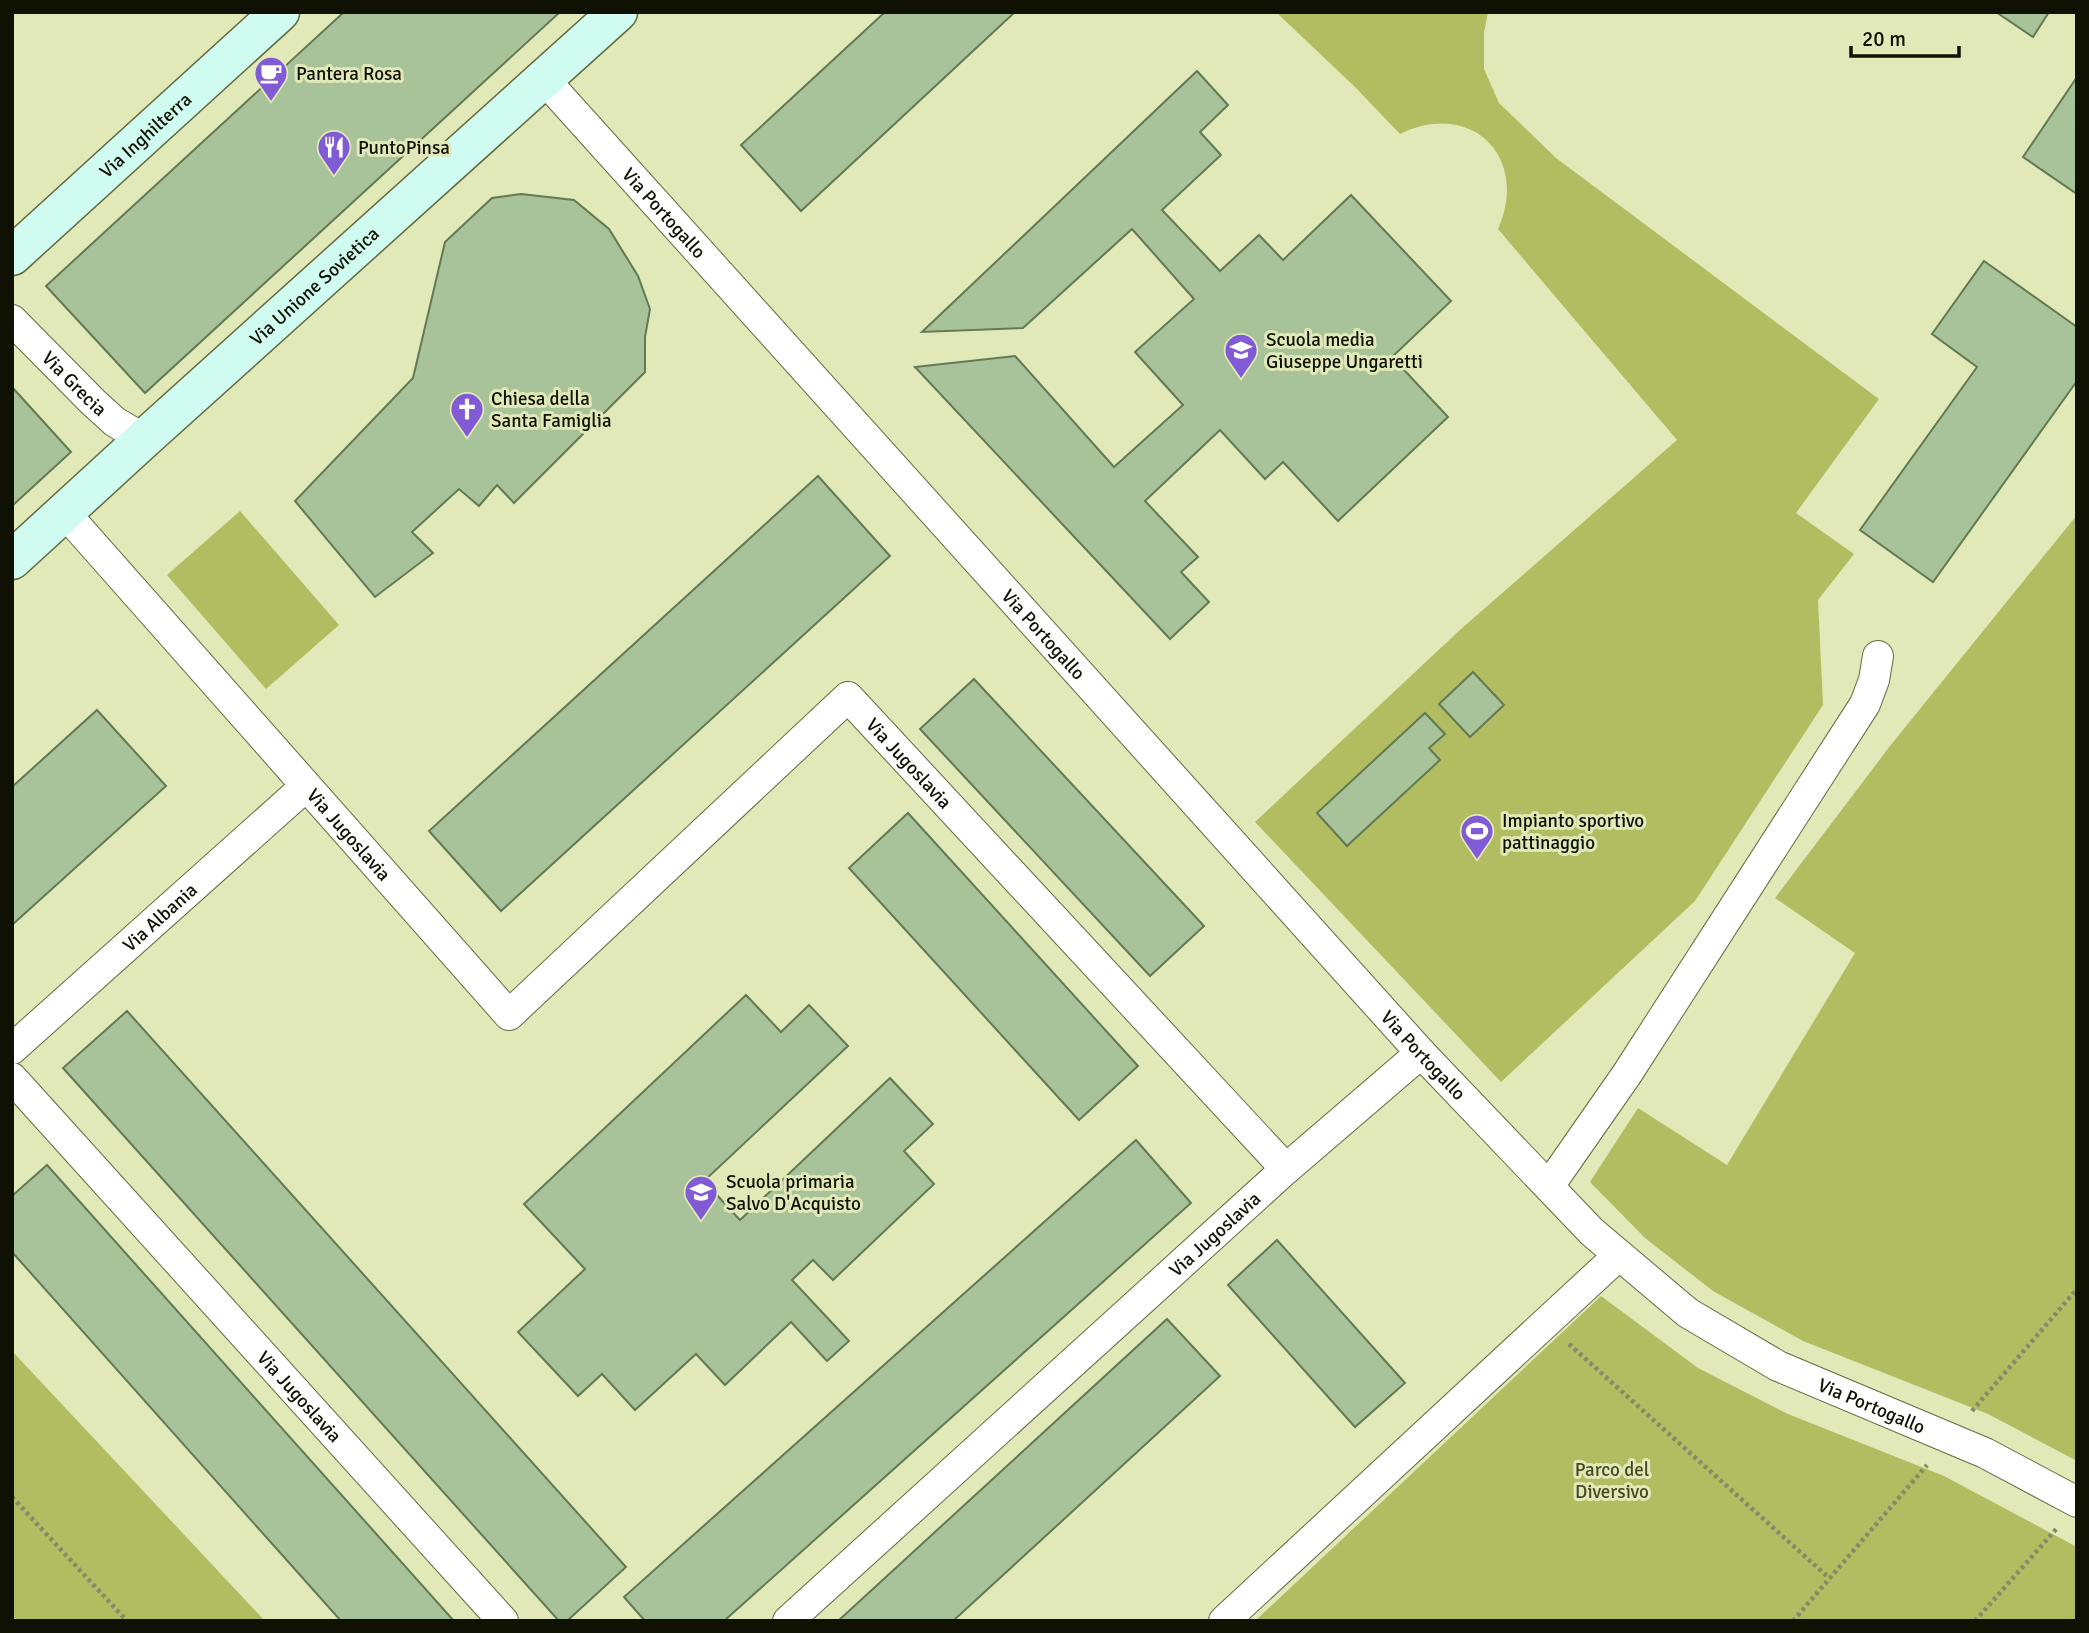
<svg xmlns="http://www.w3.org/2000/svg" width="2089" height="1633" font-family="Signika,sans-serif">
  <style>
    .green { fill: #b2bc60 }
    .building { fill: #a8c299; stroke: #627a54; stroke-width: 2 }
    .lines { fill: none; stroke-linecap: round; stroke-linejoin: round }
    .street-casing { stroke: #64693e; stroke-width: 32 }
    .secondary-casing { stroke: #64693e; stroke-width: 41 }
    .path { stroke: #858a68; stroke-width: 4.5; stroke-dasharray: 3.5 3.5; stroke-linecap: butt }
    .street { stroke: #fff; stroke-width: 30 }
    .secondary { stroke: #d0fbf1; stroke-width: 38 }
    .labels { text-anchor: middle; stroke-width: 6; stroke-linejoin: round; paint-order: stroke }
    .poi-label { font-size: 19px; fill: #0f1102; stroke: #e2e9b9; text-anchor: start }
    .street-label { font-size: 19px; fill: #0f1102; stroke: #e2e9b9 }
    .park-label { font-size: 19px; fill: #454920; stroke: #e2e9b9 }
  </style>
  <rect width="100%" height="100%" fill="#e2e9b9"/>
  <g class="green">
    <path d="M1276,12H1488L1484,33V69L1499,103L1556,158L1879,399L1796,513L1854,554L1818,600L1823,705L1695,901L1501,1082L1255,822L1461,629L1677,440L1498,229C1530,157 1471,99 1400,134L1355,87Z"/>
    <polygon points="240,511 339,625 266,689 167,575"/>
    <polygon points="2077,515 2077,1461 1988,1414 1803,1341 1713,1291 1645,1238 1590,1182 1638,1108 1727,1165 1855,953 1775,898 1890,746"/>
    <polygon points="1601,1296 1698,1368 1788,1414 1944,1476 2077,1547 2077,1621 1255,1621"/>
    <polygon points="12,1351 265,1621 12,1621"/>
  </g>
  <g class="building">
    <polygon points="344,12 560,12 145,393 46,286"/>
    <polygon points="885,12 1015,12 801,211 741,145"/>
    <polygon points="1996,12 2049,12 2033,37"/>
    <polygon points="1197,71 1228,105 1200,132 1221,155 1162,210 1220,271 1259,235 1283,260 1351,195 1451,301 1392,357 1448,417 1338,521 1283,462 1265,479 1220,430 1145,501 1198,557 1181,572 1209,602 1170,639 915,367 1015,356 1114,467 1183,405 1135,352 1194,299 1132,229 1023,328 922,332"/>
    <polygon points="2077,77 2077,194 2023,157"/>
    <polygon points="521,194 574,200 609,229 638,276 650,309 645,337 645,372 514,503 497,485 479,506 459,489 412,532 433,553 375,597 295,501 413,378 445,242 492,198"/>
    <polygon points="1984,261 2077,327 2077,381 1933,582 1860,530 1977,367 1932,334"/>
    <polygon points="12,387 71,452 12,506"/>
    <polygon points="818,476 890,556 501,911 429,831"/>
    <polygon points="1473,672 1504,705 1470,737 1439,704"/>
    <polygon points="974,679 1204,926 1150,976 920,729"/>
    <polygon points="97,710 166,786 12,925 12,787"/>
    <polygon points="1425,713 1445,734 1429,748 1440,760 1347,846 1317,813"/>
    <polygon points="908,813 1138,1066 1079,1120 849,868"/>
    <polygon points="746,995 781,1032 809,1005 848,1046 704,1181 740,1220 890,1078 933,1124 904,1151 934,1184 833,1280 813,1260 792,1280 849,1341 827,1361 791,1322 725,1385 696,1354 635,1410 602,1374 578,1396 518,1332 585,1269 524,1204"/>
    <polygon points="127,1011 626,1567 567,1621 559,1621 63,1068"/>
    <polygon points="1136,1140 1191,1203 724,1621 645,1621 624,1597"/>
    <polygon points="47,1165 454,1621 341,1621 12,1252 12,1196"/>
    <polygon points="1277,1240 1405,1383 1355,1427 1228,1285"/>
    <polygon points="1167,1319 1220,1376 953,1621 838,1621"/>
  </g>
  <g class="lines">
    <defs>
      <g id="street">
        <path id="s1" d="M544,79L1421,1053L1592,1232L1688,1313L1778,1366L1985,1453L2077,1502"/>
        <path id="s2" d="M12,320L93,402L115,422L144,439"/>
        <path id="s3" d="M65,513L509,1015L848,697L1286,1169"/>
        <path id="s4" d="M12,1049L306,786"/>
        <path id="s5" d="M12,1078L503,1621"/>
        <polyline points="1549,1186 1627,1074 1865,704 1874,680 1878,656"/>
        <path id="s6" d="M788,1621L1286,1169L1421,1053"/>
        <polyline points="1224,1621 1619,1255"/>
      </g>
      <g id="secondary">
        <path id="s7" d="M12,256L280,12"/>
        <path id="s8" d="M12,560L144,439L618,12"/>
      </g>
    </defs>
    <use href="#street" class="street-casing"/>
    <use href="#secondary" class="secondary-casing"/>
    <g class="path">
      <polyline points="1569,1344 1829,1578"/>
      <polyline points="1972,1411 2077,1289"/>
      <polyline points="12,1497 127,1621"/>
      <polyline points="1793,1621 1927,1465"/>
      <polyline points="1975,1621 2058,1527"/>
    </g>
    <use href="#street" class="street"/>
    <use href="#secondary" class="secondary"/>
  </g>
  <defs>
    <symbol id="cafe-pin" viewBox="-11 -11 22 30"><path d="M0 17L-7.5 6A9.5 9.5 0 1 1 7.5 6Z" fill="#805bd5" stroke="#e2e9b9"/><path d="M-5.5-4.5H6V0H3Q3 3.5 0 3.5H-2.5Q-5.5 3.5-5.5 0ZM3-3.2v2h1.7v-2ZM-6 4.5H4V6H-6Z" fill="#fff"/></symbol>
    <symbol id="restaurant-pin" viewBox="-11 -11 22 30"><path d="M0 17L-7.5 6A9.5 9.5 0 1 1 7.5 6Z" fill="#805bd5" stroke="#e2e9b9"/><path d="M-5-6h1v4h1v-4h1v4h1v-4h1v5L-1.5 .5V6h-2V.5L-5-1ZM5-6V6H3V1.5H1.5Q1.5-4 5-6Z" fill="#fff"/></symbol>
    <symbol id="school-pin" viewBox="-11 -11 22 30"><path d="M0 17L-7.5 6A9.5 9.5 0 1 1 7.5 6Z" fill="#805bd5" stroke="#e2e9b9"/><path d="M0-5L7-2L0 1L-7-2ZM-4 1L0 2.5L4 1V4Q0 6-4 4Z" fill="#fff"/></symbol>
    <symbol id="church-pin" viewBox="-11 -11 22 30"><path d="M0 17L-7.5 6A9.5 9.5 0 1 1 7.5 6Z" fill="#805bd5" stroke="#e2e9b9"/><path d="M-1.2-6h2.4v3.5h3.3v2.4h-3.3V6h-2.4V-.1h-3.3v-2.4h3.3Z" fill="#fff"/></symbol>
    <symbol id="stadium-pin" viewBox="-11 -11 22 30"><path d="M0 17L-7.5 6A9.5 9.5 0 1 1 7.5 6Z" fill="#805bd5" stroke="#e2e9b9"/><path d="M0-5a6.5 5 0 1 0 0 10a6.5 5 0 1 0 0-10ZM-3.5-1.8h7v3.6h-7Z" fill="#fff"/></symbol>
  </defs>
  <g fill-rule="evenodd">
    <use href="#cafe-pin" x="252" y="54" width="38" height="52"/>
    <use href="#restaurant-pin" x="315" y="128" width="38" height="52"/>
    <use href="#school-pin" x="1222" y="331" width="38" height="52"/>
    <use href="#church-pin" x="448" y="390" width="38" height="52"/>
    <use href="#stadium-pin" x="1458" y="812" width="38" height="52"/>
    <use href="#school-pin" x="682" y="1173" width="38" height="52"/>
  </g>
  <g class="labels">
    <g class="poi-label">
      <text x="296" y="80">Pantera Rosa</text>
      <text x="358" y="154">PuntoPinsa</text>
      <text x="1266" y="346">Scuola media<tspan x="1266" dy="22">Giuseppe Ungaretti</tspan></text>
      <text x="491" y="405">Chiesa della<tspan x="491" dy="22">Santa Famiglia</tspan></text>
      <text x="1502" y="827">Impianto sportivo<tspan x="1502" dy="22">pattinaggio</tspan></text>
      <text x="726" y="1188">Scuola primaria<tspan x="726" dy="22">Salvo D'Acquisto</tspan></text>
    </g>
    <g class="street-label">
      <text dy="7" stroke="none"><textPath href="#s7" startOffset="180">Via Inghilterra</textPath></text>
      <text dy="7" stroke="none"><textPath href="#s1" startOffset="180">Via Portogallo</textPath></text>
      <text dy="7" stroke="none"><textPath href="#s8" startOffset="408">Via Unione Sovietica</textPath></text>
      <text dy="7" stroke="none"><textPath href="#s2" startOffset="89">Via Grecia</textPath></text>
      <text dy="7" stroke="none"><textPath href="#s1" startOffset="747">Via Portogallo</textPath></text>
      <text dy="7" stroke="none"><textPath href="#s3" startOffset="1225">Via Jugoslavia</textPath></text>
      <text dy="7" stroke="none"><textPath href="#s3" startOffset="429">Via Jugoslavia</textPath></text>
      <text dy="7" stroke="none"><textPath href="#s4" startOffset="198">Via Albania</textPath></text>
      <text dy="7" stroke="none"><textPath href="#s1" startOffset="1314">Via Portogallo</textPath></text>
      <text dy="7" stroke="none"><textPath href="#s6" startOffset="576">Via Jugoslavia</textPath></text>
      <text dy="7" stroke="none"><textPath href="#s5" startOffset="429">Via Jugoslavia</textPath></text>
      <text dy="7" stroke="none"><textPath href="#s1" startOffset="1890">Via Portogallo</textPath></text>
    </g>
    <g class="park-label">
      <text x="1612" y="1476">Parco del<tspan x="1612" dy="22">Diversivo</tspan></text>
    </g>
  </g>
  <rect width="2089" height="1633" fill="none" stroke="#0f1102" stroke-width="28"/>
  <path d="M1851 46v10h108v-10" fill="none" stroke="#0f1102" stroke-width="3.5"/>
  <text x="1862" y="46" font-size="21" fill="#0f1102" stroke="#e2e9b9" stroke-width="5" paint-order="stroke">20 m</text>
</svg>
